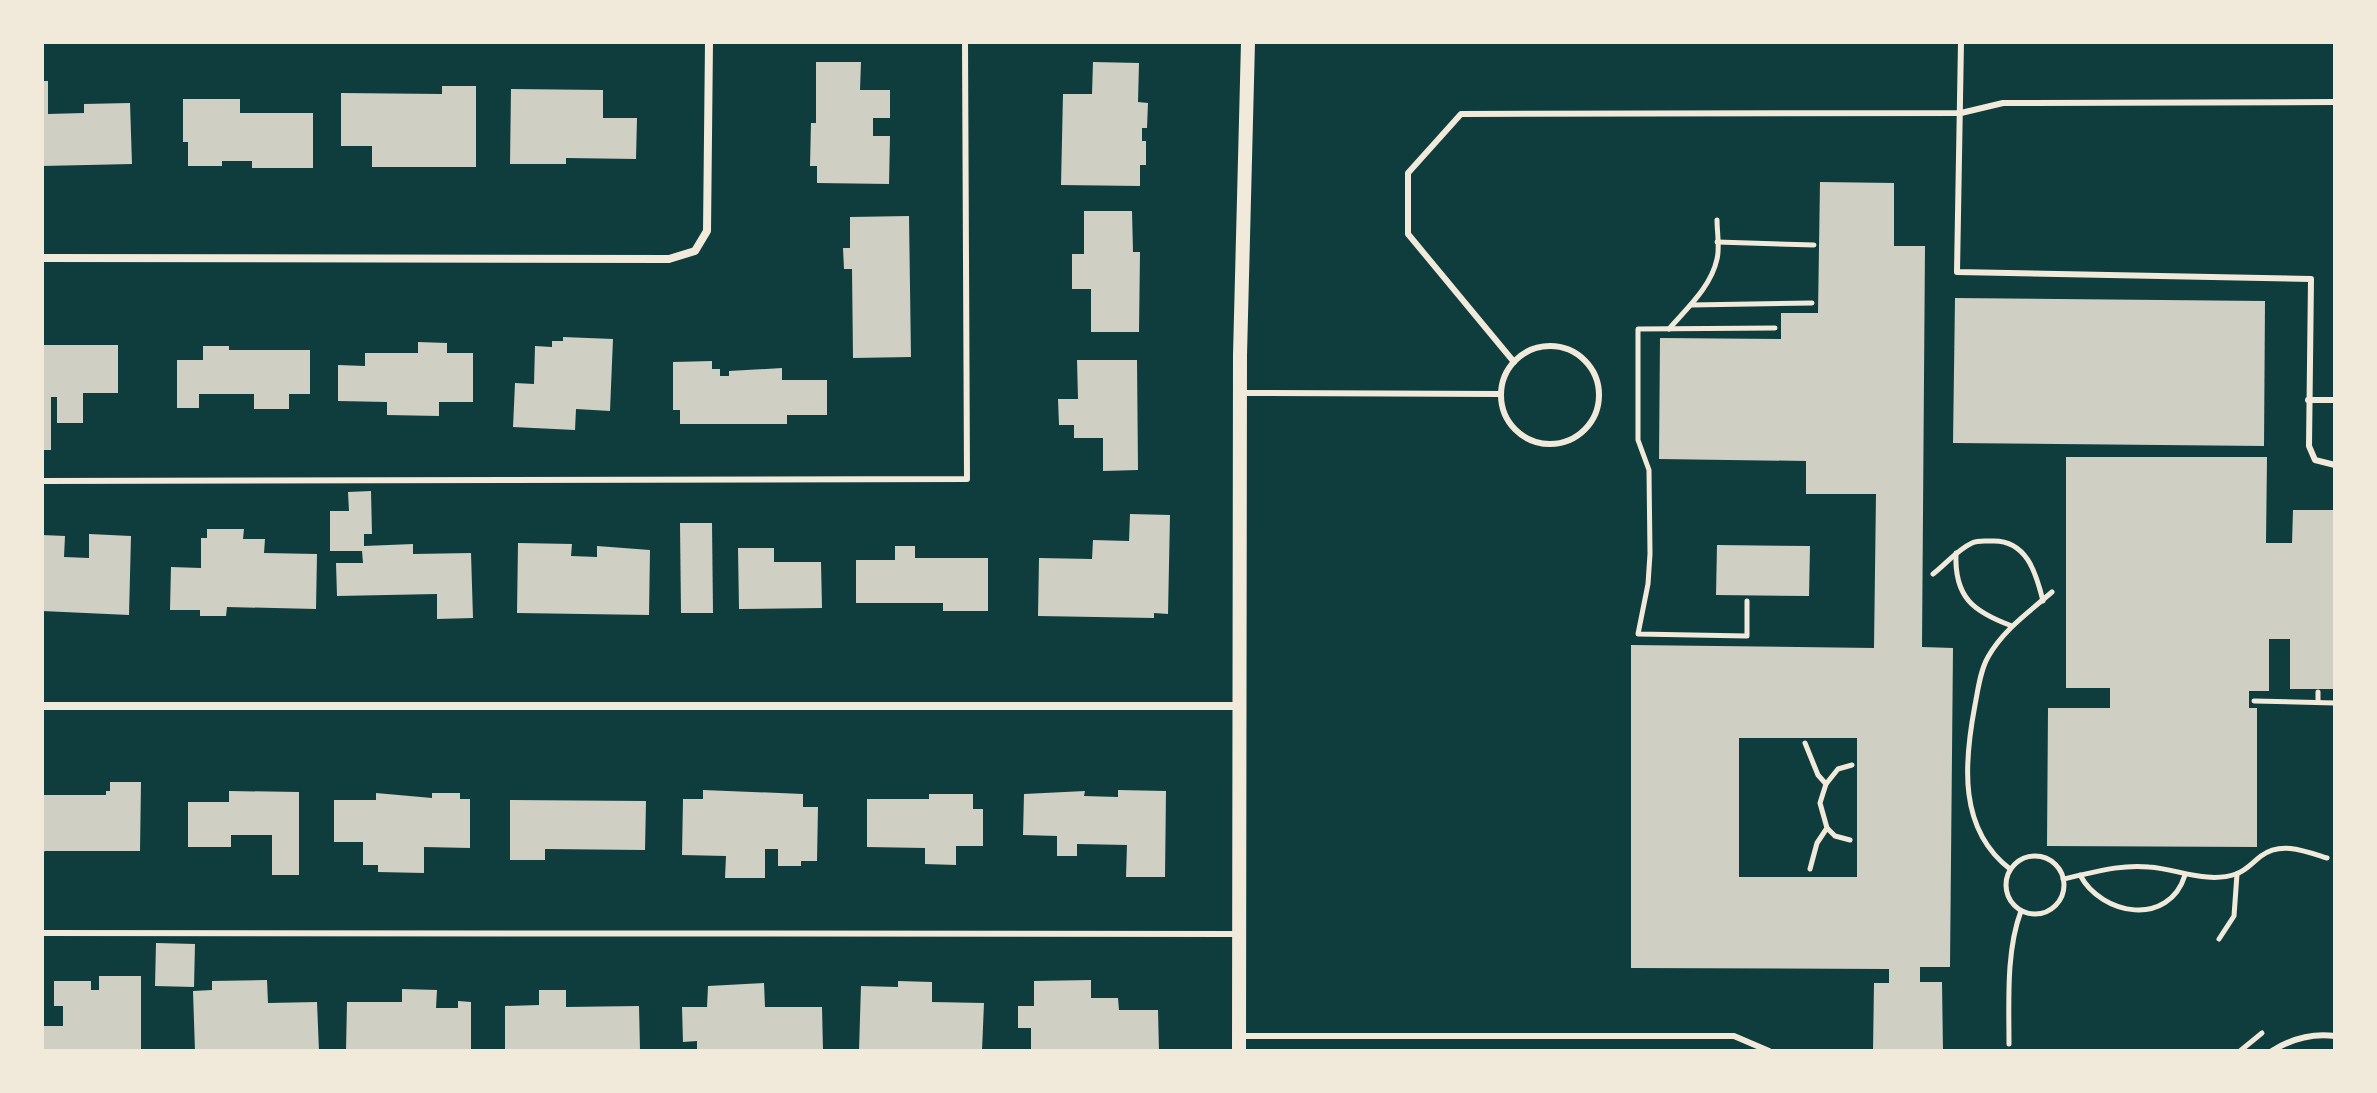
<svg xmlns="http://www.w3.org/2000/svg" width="2377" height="1093" font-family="Cabin,sans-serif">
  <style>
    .building { fill: #cfcfc3; fill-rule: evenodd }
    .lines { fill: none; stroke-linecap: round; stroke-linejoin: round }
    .path { stroke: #f1e9da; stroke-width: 5 }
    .service { stroke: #f1e9da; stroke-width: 6 }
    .minor { stroke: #f1e9da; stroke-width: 8 }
    .tertiary { stroke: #f1e9da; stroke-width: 14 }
  </style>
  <rect width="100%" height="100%" fill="#0f3d3e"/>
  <g class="building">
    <polygon points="816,62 861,62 860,90 890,90 890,118 873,118 873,136 890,136 889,184 817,183 817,166 810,166 811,123 816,123"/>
    <polygon points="1093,62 1139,63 1138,102 1148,103 1147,128 1142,128 1142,141 1146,141 1146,165 1140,165 1140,186 1061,185 1063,94 1092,94"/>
    <polygon points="42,81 48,81 48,114 84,113 84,104 130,103 132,164 42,166"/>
    <polygon points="442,86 476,86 476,167 372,167 372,146 341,146 341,93 442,94"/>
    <polygon points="511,89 603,90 603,118 637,118 636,159 566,158 566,164 510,164"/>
    <polygon points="183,99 240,99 240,113 313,113 313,168 252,168 252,161 222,161 222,166 188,166 188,142 183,142"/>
    <path d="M1820,182L1894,183V246H1925L1922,647L1953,648L1950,967H1920V982H1942L1943,1051H1873L1874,983H1889V969L1631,968V645L1874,648L1876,494H1806V461L1659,459L1660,338L1781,339V313H1818ZM1739,738H1857V877H1739Z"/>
    <polygon points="1084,211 1132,211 1133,252 1140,252 1139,332 1091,332 1091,289 1072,289 1072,254 1084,254"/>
    <polygon points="909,216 911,357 853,358 852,269 844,269 843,248 850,248 850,217"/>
    <polygon points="1955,298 2265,301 2264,446 1953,443"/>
    <polygon points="563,337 613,339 610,411 576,409 575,430 513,427 515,383 534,384 535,346 552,347 552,341 563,341"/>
    <polygon points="418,342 447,343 447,353 473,353 473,402 439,402 439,416 387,415 387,402 338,401 338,365 365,366 365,353 418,353"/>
    <polygon points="42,345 118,345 118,393 83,393 83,423 57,423 57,397 51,397 51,450 42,450"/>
    <polygon points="203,346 229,346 229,350 310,350 310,394 289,394 289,409 254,409 254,394 199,394 199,408 177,408 177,360 203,360"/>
    <polygon points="1077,360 1137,360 1138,470 1103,471 1103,438 1074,438 1074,425 1059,425 1058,399 1078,399"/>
    <polygon points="712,361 712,369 720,369 720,376 729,376 729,371 782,368 782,380 827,380 827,415 787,415 787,424 680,424 680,410 673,410 673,362"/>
    <polygon points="2066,457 2267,457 2266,543 2292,543 2293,510 2335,510 2335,689 2290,689 2290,639 2269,639 2269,691 2249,691 2249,708 2257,708 2257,847 2047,846 2048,708 2110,708 2110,688 2066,688"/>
    <polygon points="371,491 372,534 364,534 364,546 413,544 413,554 471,553 473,618 437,619 437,594 337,596 336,563 363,563 362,551 330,551 330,511 349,511 348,492"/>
    <polygon points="1130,514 1170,515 1168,614 1154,613 1154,618 1038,616 1039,558 1092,559 1093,540 1129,541"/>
    <polygon points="680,523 712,523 713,613 681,613"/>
    <polygon points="207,529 244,529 243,539 265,539 264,553 317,554 316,609 227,607 226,616 200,616 200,610 170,610 171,567 201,568 201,538 207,538"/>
    <polygon points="89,534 131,536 129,615 42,611 42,535 65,536 64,557 89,558"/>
    <polygon points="518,543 572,544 571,556 597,557 597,546 650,550 649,615 517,613"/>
    <polygon points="1717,545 1810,546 1809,596 1716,595"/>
    <polygon points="895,546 915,546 915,558 988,558 988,611 943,611 943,603 856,603 856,560 895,560"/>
    <polygon points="738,548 774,548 774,562 821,562 822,608 739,609"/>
    <polygon points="110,782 141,782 140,851 45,851 42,853 42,795 106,795 106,791 110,791"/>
    <polygon points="703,790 803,794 803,807 818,807 817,861 801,861 801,866 778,866 778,849 765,849 765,878 725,878 726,856 682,855 683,799 703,799"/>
    <polygon points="1118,790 1166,791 1165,877 1126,877 1127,845 1077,844 1077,856 1057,856 1057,836 1023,835 1024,794 1085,791 1084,796 1118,797"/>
    <polygon points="229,791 299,792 299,875 272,875 272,835 231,835 231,847 188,847 188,802 229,802"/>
    <polygon points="376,793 432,798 432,793 460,793 460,799 470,799 470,848 424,847 424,873 378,872 378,865 363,865 363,842 334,842 334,800 376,800"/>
    <polygon points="929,794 973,794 973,809 983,809 983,846 956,846 956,865 925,864 925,848 867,847 867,799 929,799"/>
    <polygon points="510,800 646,801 645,850 545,849 545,860 510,860"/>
    <polygon points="156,943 195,944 194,987 155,986"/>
    <polygon points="99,976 141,976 141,1051 42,1049 42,1026 63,1026 63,1006 54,1006 54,981 91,981 91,990 99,990"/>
    <polygon points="267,980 268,1003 317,1002 319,1051 195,1051 193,991 212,990 212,981"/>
    <polygon points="1091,980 1091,998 1118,998 1119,1010 1158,1010 1159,1051 1031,1051 1031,1028 1018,1028 1018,1006 1034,1006 1034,981"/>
    <polygon points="898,981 932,982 932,1002 984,1003 982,1051 859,1051 861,986 898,987"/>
    <polygon points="764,983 765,1007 822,1007 823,1051 697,1051 697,1041 683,1042 682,1007 707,1007 708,986"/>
    <polygon points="402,989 437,990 436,1008 458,1008 458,1001 471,1002 471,1051 346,1051 347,1002 402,1002"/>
    <polygon points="539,990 566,990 566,1007 639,1006 640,1050 505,1051 505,1006 539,1005"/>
  </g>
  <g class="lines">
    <g class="path">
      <polyline points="1717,242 1814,245"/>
      <polyline points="1691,305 1812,303"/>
      <path d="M1669,329C1687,308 1711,287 1717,259C1720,248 1717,232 1717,220"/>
      <path d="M1956,553C1954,598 1974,612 2012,626"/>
      <path d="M1933,574C1946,564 1957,550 1972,543C1978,540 1984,541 1991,541C2026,539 2036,572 2043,601"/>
      <polyline points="1747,601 1747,636 1638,634 1648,584 1650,554 1649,470 1638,440 1638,329 1775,328"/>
      <polyline points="2318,692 2318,702"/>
      <polyline points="2254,701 2335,703"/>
      <polyline points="1805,743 1818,775 1826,784 1820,803 1827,828 1817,843 1810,869"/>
      <polyline points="1826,784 1838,769 1852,765"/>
      <polyline points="1827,828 1835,836 1850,840"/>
      <circle cx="2035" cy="885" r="29"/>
      <path d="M2010,869C1958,829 1964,763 1975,705C1978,690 1980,671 1988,657C2003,630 2029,612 2052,592"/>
      <path d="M2080,875C2102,916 2169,927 2185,875"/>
      <path d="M2063,879C2092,873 2119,864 2149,867C2178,869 2207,884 2236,874C2246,871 2253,862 2261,856C2281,841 2305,851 2327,858"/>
      <polyline points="2219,939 2234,916 2237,874"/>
      <path d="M2009,1044C2009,1001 2006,951 2021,911"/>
      <polyline points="2240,1051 2262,1033"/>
    </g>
    <g class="service">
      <polyline points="1961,42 1957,272 2311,279 2309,446 2315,460 2335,465"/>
      <circle cx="1550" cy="395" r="49"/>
      <polyline points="1514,362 1408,234 1408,173 1461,114 1961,113 2003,103 2335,102"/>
      <polyline points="1240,393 1500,394"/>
      <polyline points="2308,400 2335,400"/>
      <polyline points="42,481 967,479 965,42"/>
      <polyline points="42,933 1239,934"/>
      <polyline points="1240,1036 1734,1036 1769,1051"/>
      <path d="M2272,1051C2291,1039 2312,1033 2335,1036"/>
    </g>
    <g class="minor">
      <polyline points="42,258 669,259 695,251 707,231 709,42"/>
      <polyline points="42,706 1240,706"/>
    </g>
    <polyline class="tertiary" points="1239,1051 1240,355 1248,42"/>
  </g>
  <rect width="2377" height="1093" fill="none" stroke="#f1e9da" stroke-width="88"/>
</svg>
